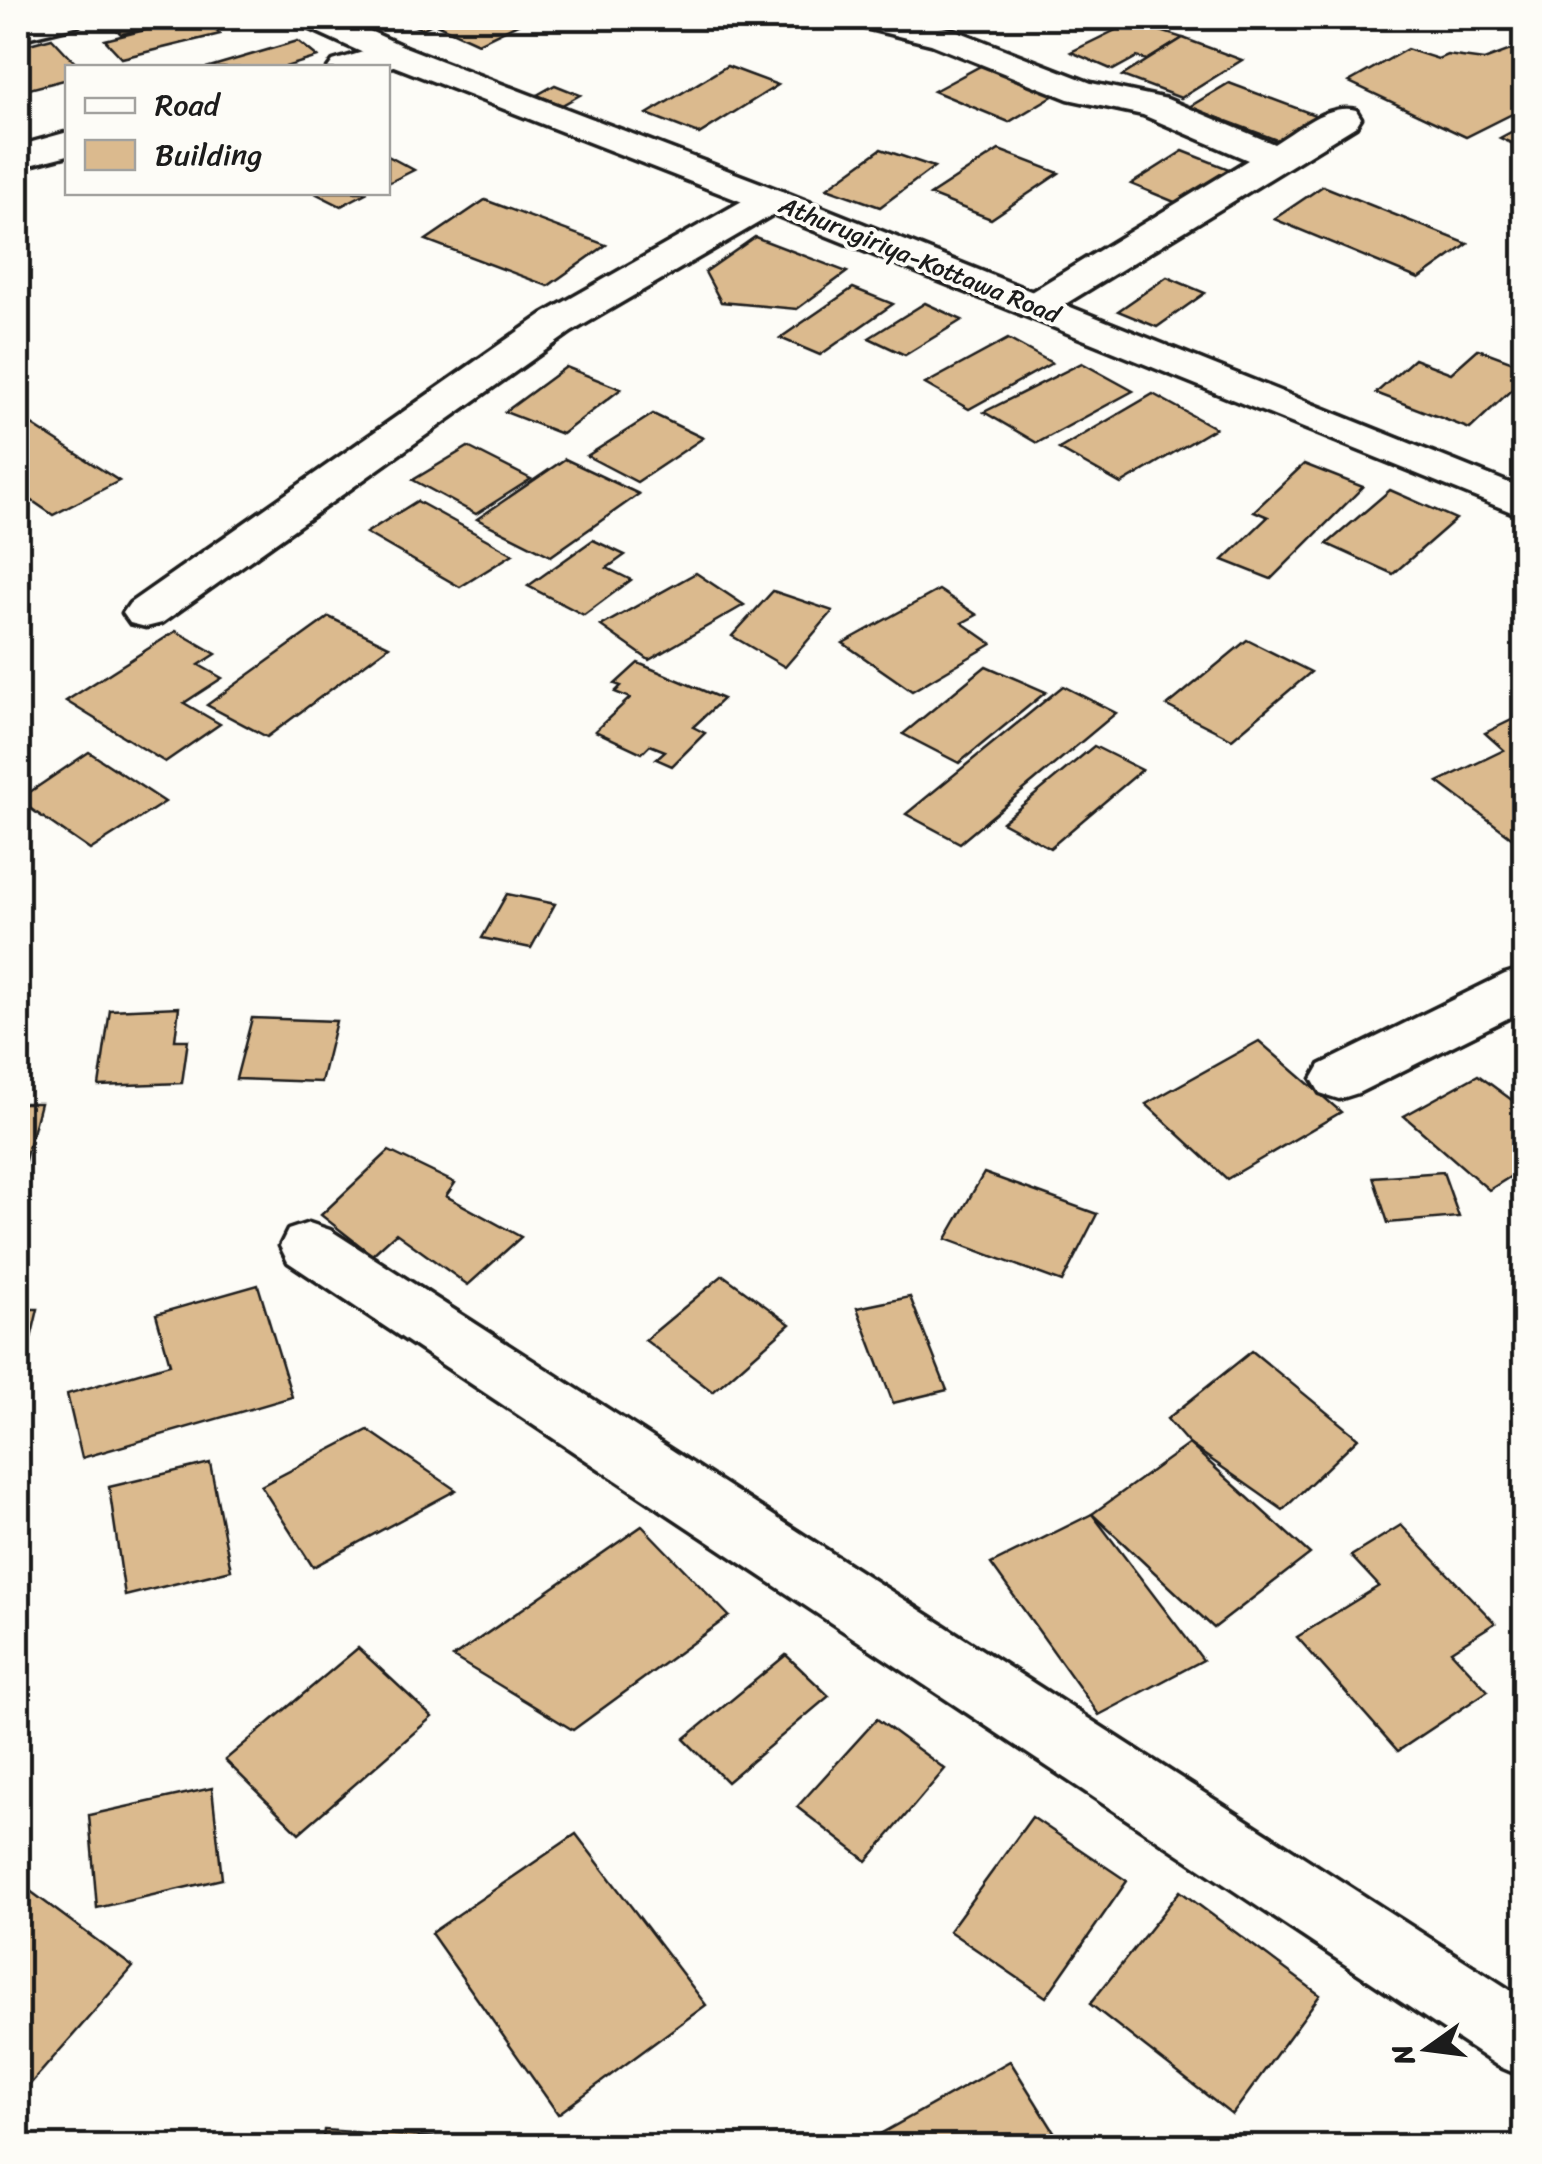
<svg xmlns="http://www.w3.org/2000/svg" width="1542" height="2164" font-family="Sriracha,sans-serif">
  <style>
    .building { fill: #dbba8e; stroke: #1c1c1c; stroke-width: 2.5 }
    .lines { fill: none; stroke-linecap: round; stroke-linejoin: round }
    .minor-casing { stroke: #1c1c1c; stroke-width: 7 }
    .major-casing { stroke: #1c1c1c; stroke-width: 7 }
    .minor { fill: #fdfcf7; fill-rule: evenodd }
    .major { fill: #fdfcf7; fill-rule: evenodd }
    .labels { text-anchor: middle; stroke-width: 8; stroke-linejoin: round; paint-order: stroke }
    .far-street-label { font-size: 25px; fill: #1c1c1c; stroke: #fdfcf7 }
  </style>
  <rect width="100%" height="100%" fill="#fdfcf7"/>
  <filter id="ink" filterUnits="userSpaceOnUse"><feTurbulence type="fractalNoise" baseFrequency=".01" numOctaves="2"/><feDisplacementMap in="SourceGraphic" scale="20" xChannelSelector="R" yChannelSelector="G"/><feConvolveMatrix kernelMatrix="1 2 1 2 8 2 1 2 1" color-interpolation-filters="sRGB"/></filter>
  <g filter="url(#ink)">
    <g class="building">
      <polygon points="105,18 184,18 121,34"/>
      <polygon points="193,18 204,18 220,34 122,58 105,40"/>
      <polygon points="396,18 444,18 422,29"/>
      <polygon points="453,18 530,18 478,43 438,25"/>
      <polygon points="1132,22 1183,38 1147,60 1137,57 1113,70 1071,52"/>
      <polygon points="52,38 80,68 68,68 68,79 18,92 18,47"/>
      <polygon points="1183,38 1242,60 1181,98 1122,76"/>
      <polygon points="298,41 318,57 282,68 206,68"/>
      <polygon points="1524,45 1524,108 1466,137 1349,82 1407,49 1438,59 1447,55 1484,60"/>
      <polygon points="988,62 1061,91 1009,122 934,91"/>
      <polygon points="727,66 778,85 699,134 647,114"/>
      <polygon points="1229,83 1323,118 1282,142 1189,107"/>
      <polygon points="555,85 580,95 562,105 537,95"/>
      <polygon points="1524,125 1524,149 1500,138"/>
      <polygon points="881,149 934,167 880,207 827,188"/>
      <polygon points="999,150 1059,173 991,219 930,195"/>
      <polygon points="1183,151 1229,169 1177,203 1131,184"/>
      <polygon points="388,156 414,170 388,183"/>
      <polygon points="1323,186 1468,244 1419,279 1274,219"/>
      <polygon points="320,192 368,192 341,206 317,194"/>
      <polygon points="485,200 606,245 548,286 426,240"/>
      <polygon points="755,237 847,272 797,309 721,302 705,272"/>
      <polygon points="1167,277 1205,293 1157,327 1118,311"/>
      <polygon points="853,288 893,304 820,355 780,338"/>
      <polygon points="925,303 962,320 905,355 869,338"/>
      <polygon points="1008,339 1052,363 969,409 925,384"/>
      <polygon points="1478,349 1524,366 1524,378 1470,429 1376,393 1414,359 1451,373"/>
      <polygon points="1082,363 1133,391 1037,443 984,412"/>
      <polygon points="566,367 621,389 562,434 505,412"/>
      <polygon points="1153,394 1215,428 1121,484 1059,449"/>
      <polygon points="653,414 703,438 637,482 587,456"/>
      <polygon points="29,423 119,481 53,515 18,491 18,429"/>
      <polygon points="468,447 531,479 476,514 413,480"/>
      <polygon points="565,459 639,494 551,556 477,519"/>
      <polygon points="1304,464 1363,487 1271,579 1223,560 1268,517 1254,511"/>
      <polygon points="1390,490 1456,519 1393,574 1327,544"/>
      <polygon points="417,501 513,554 460,587 366,533"/>
      <polygon points="593,540 625,555 607,568 631,580 584,615 528,586"/>
      <polygon points="696,573 744,605 649,660 601,626"/>
      <polygon points="939,590 977,615 962,623 992,644 912,691 843,643"/>
      <polygon points="773,591 833,611 785,667 732,636"/>
      <polygon points="329,617 389,646 267,737 207,705"/>
      <polygon points="176,631 216,654 199,665 222,678 184,703 220,724 165,762 66,701"/>
      <polygon points="1247,640 1311,672 1232,739 1167,706"/>
      <polygon points="638,663 723,699 693,727 705,733 672,766 656,759 665,751 650,745 642,753 595,731 630,698 615,692 621,686 615,684"/>
      <polygon points="986,666 1046,692 959,763 903,734"/>
      <polygon points="1063,686 1116,713 960,843 906,814"/>
      <polygon points="1524,714 1524,832 1514,839 1438,782 1504,750 1485,733"/>
      <polygon points="1094,746 1142,770 1050,848 1002,822"/>
      <polygon points="89,752 165,802 90,850 18,800"/>
      <polygon points="507,894 555,904 531,948 482,938"/>
      <polygon points="179,1007 175,1040 188,1040 182,1083 99,1086 110,1010"/>
      <polygon points="252,1018 336,1021 321,1082 236,1079"/>
      <polygon points="1259,1041 1341,1112 1227,1179 1146,1104"/>
      <polygon points="1478,1075 1524,1109 1524,1168 1489,1190 1404,1116"/>
      <polygon points="18,1103 40,1103 18,1187"/>
      <polygon points="389,1151 455,1183 446,1196 521,1237 468,1285 396,1233 372,1255 321,1215"/>
      <polygon points="1443,1172 1459,1217 1388,1223 1373,1177"/>
      <polygon points="984,1173 1097,1214 1062,1282 946,1239"/>
      <polygon points="723,1275 790,1324 713,1392 645,1340"/>
      <polygon points="258,1285 292,1397 82,1458 67,1394 170,1364 156,1314"/>
      <polygon points="910,1297 947,1390 893,1403 857,1308"/>
      <polygon points="18,1309 38,1309 18,1394"/>
      <polygon points="1252,1351 1358,1438 1283,1510 1189,1444 1167,1419"/>
      <polygon points="368,1430 456,1490 313,1567 261,1486"/>
      <polygon points="1189,1444 1310,1554 1214,1628 1092,1514"/>
      <polygon points="210,1463 231,1570 125,1596 109,1487"/>
      <polygon points="1092,1514 1203,1660 1099,1715 991,1564"/>
      <polygon points="1401,1525 1495,1623 1451,1651 1488,1691 1398,1751 1297,1637 1379,1586 1351,1556"/>
      <polygon points="642,1526 729,1616 573,1730 453,1657"/>
      <polygon points="358,1648 432,1717 299,1833 225,1760"/>
      <polygon points="786,1655 829,1696 727,1782 684,1739"/>
      <polygon points="877,1719 945,1769 867,1861 797,1807"/>
      <polygon points="212,1788 222,1879 97,1908 89,1815"/>
      <polygon points="1032,1817 1127,1881 1046,1997 949,1931"/>
      <polygon points="576,1834 706,2005 558,2114 431,1933"/>
      <polygon points="18,1882 133,1967 18,2098"/>
      <polygon points="1180,1891 1320,1995 1232,2115 1090,2004"/>
      <polygon points="1010,2061 1063,2146 869,2146 866,2142"/>
      <polygon points="324,2130 513,2143 322,2146"/>
    </g>
    <g class="lines">
      <defs>
        <g id="minor">
          <polygon points="27,18 84,18 79,25 18,40 18,20"/>
          <path d="M848,18H905L955,30L1091,83L1167,99L1274,144C1298,130 1327,103 1356,110L1361,118L1356,126L1049,314L1035,318L1021,314L1015,306L1021,298L1248,160L1143,115L1068,99L931,44L853,25Z"/>
          <path d="M393,43L405,47L411,54C396,76 351,68 328,68L333,61Z"/>
          <polygon points="68,132 68,155 18,168 18,146"/>
          <polygon points="771,189 784,192 790,200 784,208 571,332 162,623 146,627 130,623 123,613 130,603 543,314 758,192"/>
          <polygon points="1524,968 1524,1010 1358,1093 1339,1099 1320,1093 1312,1079 1320,1065 1505,974"/>
          <polygon points="309,1223 330,1230 1524,1999 1524,2077 1498,2066 288,1262 280,1246 288,1230"/>
        </g>
        <polygon id="major" points="297,18 341,18 405,47 784,192 1524,489 1524,517 758,208 381,61 302,25"/>
      </defs>
      <use href="#minor" class="minor-casing"/>
      <use href="#major" class="major-casing"/>
      <use href="#minor" class="minor"/>
      <use href="#major" class="major"/>
    </g>
  </g>
  <g class="labels">
    <g class="far-street-label">
      <text transform="translate(920 259) rotate(22)" y="9">Athurugiriya-Kottawa Road</text>
    </g>
  </g>
  <rect width="1542" height="2164" fill="none" stroke="#fdfcf7" stroke-width="60"/>
  <rect x="30" y="30" width="1482" height="2104" fill="none" stroke="#1c1c1c" stroke-width="4" filter="url(#ink)"/>
  <rect x="65" y="65" width="325" height="130" fill="#fdfcf7" stroke="#a3a29f" stroke-width="2.5"/>
  <rect x="85" y="98" width="50" height="15" fill="#fdfcf7" stroke="#a3a29f" stroke-width="2.5"/>
  <text x="155" y="115" font-size="30" fill="#1c1c1c">Road</text>
  <rect x="85" y="140" width="50" height="30" fill="#dbba8e" stroke="#a3a29f" stroke-width="2.5"/>
  <text x="155" y="165" font-size="30" fill="#1c1c1c">Building</text>
  <g transform="translate(1427 2049) rotate(256)" stroke="#fdfcf7" stroke-width="8" paint-order="stroke">
  <path d="M0-8L18 38L0 25L-18 38Z" fill="#1c1c1c"/>
  <text y="-15" font-size="28" font-weight="bold" text-anchor="middle" fill="#1c1c1c">N</text>
  </g>
</svg>
